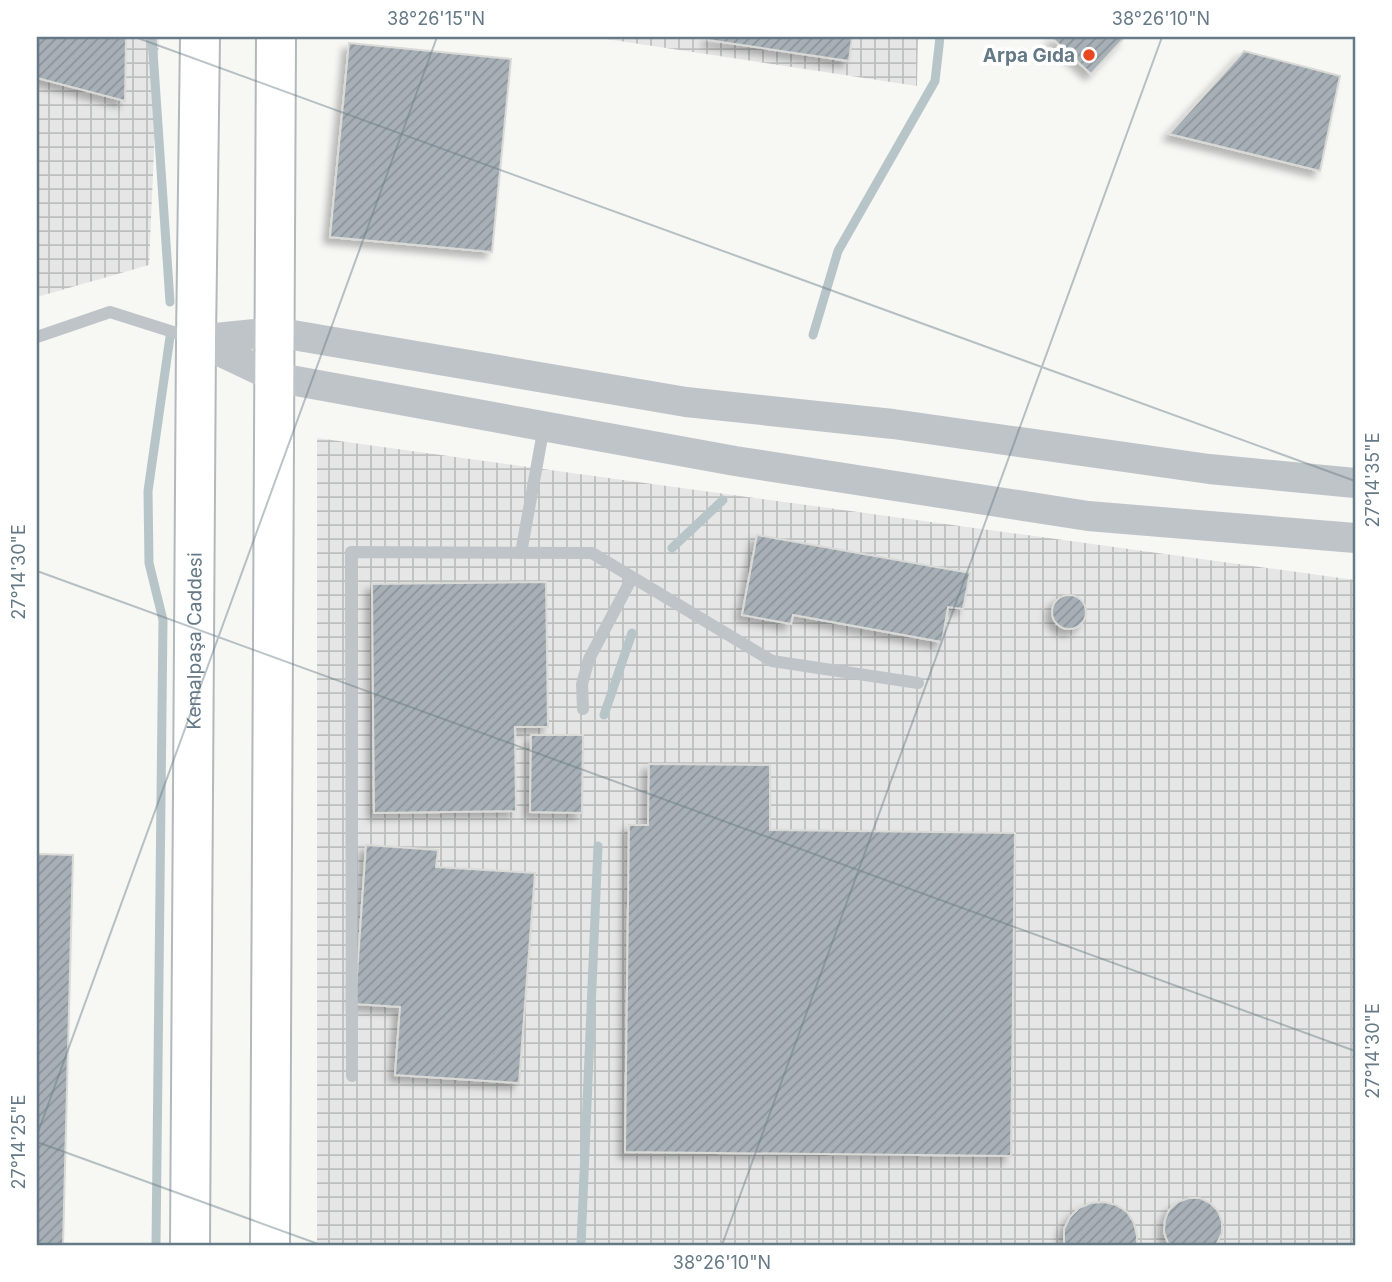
<svg xmlns="http://www.w3.org/2000/svg" width="1392" height="1282" font-family="Inter,sans-serif">
  <style>
    .industrial { fill: url(#industrial-grid) }
    .lines { fill: none; stroke-linecap: round; stroke-linejoin: round }
    .stream { stroke: #b7c5c8; stroke-width: 9 }
    .building { fill: url(#building-hatch); stroke: #d9d9d6; stroke-width: 2; filter: url(#shadow) }
    .primary-casing { stroke: #b3b8bc; stroke-width: 42 }
    .service { stroke: #bfc4c8; stroke-width: 12 }
    .tertiary { stroke: #bfc4c8; stroke-width: 30 }
    .primary { stroke: #fff; stroke-width: 38 }
    .ticks { fill: none; stroke: #657986; stroke-width: 2; stroke-opacity: 0.45 }
    .poi-dot { fill: #e94922; stroke: #fff; stroke-width: 2.5 }
    .labels { text-anchor: middle; stroke-width: 7; stroke-linejoin: round; paint-order: stroke }
    .poi-label { font-size: 19px; font-weight: bold; fill: #657986; stroke: #fff; text-anchor: end }
    .street-label { font-size: 19px; fill: #657986; stroke: #fff }
    .neatline { fill: none; stroke: #657986; stroke-width: 2.5 }
    .ticks-label { font-size: 18px; text-anchor: middle; fill: #657986 }
  </style>
  <defs>
    <pattern id="industrial-grid" width="8" height="8" patternUnits="userSpaceOnUse" patternTransform="scale(1.75)"><rect width="8" height="8" fill="#e5e6e5"/><path d="M0 4h8M4 0v8" fill="none" stroke="#bdbfbf"/></pattern>
    <pattern id="building-hatch" width="6" height="6" patternUnits="userSpaceOnUse" patternTransform="scale(1.75)"><rect width="6" height="6" fill="#a7b0b6"/><path d="M-1 1l2-2M0 6l6-6M5 7l2-2" fill="none" stroke="#8c949a"/></pattern>
    <filter id="shadow"><feDropShadow dx="-6" dy="6" stdDeviation="3.5" flood-color="#0004"/></filter>
  </defs>
  <rect width="100%" height="100%" fill="#f7f7f4"/>
  <g class="industrial">
    <polygon points="37,37 159,37 149,265 37,297"/>
    <polygon points="593,37 918,37 917,86"/>
    <polygon points="317,438 1355,580 1355,1245 317,1245"/>
  </g>
  <g class="lines">
    <g class="stream">
      <polyline points="152,37 170,302"/>
      <polyline points="813,335 838,251 935,81 940,37"/>
      <polyline points="672,548 723,500"/>
      <polyline points="604,715 632,633"/>
      <polyline points="156,1245 163,620 149,563 148,491 170,337"/>
      <polyline points="581,1245 598,846"/>
    </g>
  </g>
  <g class="building">
    <polygon points="37,37 126,37 125,101 37,78"/>
    <polygon points="708,37 852,37 849,61 708,40"/>
    <polygon points="1051,37 1125,37 1091,74"/>
    <polygon points="349,43 511,59 492,252 330,237"/>
    <polygon points="1244,51 1340,76 1320,171 1169,134"/>
    <polygon points="757,535 970,573 963,609 948,607 942,642 793,615 791,624 742,615"/>
    <polygon points="546,582 548,727 515,727 516,811 374,813 372,584"/>
    <circle cx="1069" cy="612" r="17"/>
    <polygon points="531,735 583,735 582,813 530,812"/>
    <polygon points="649,764 770,765 770,830 1015,833 1011,1156 625,1152 629,825 648,825"/>
    <polygon points="366,845 438,850 436,867 535,873 519,1083 395,1075 400,1007 355,1004"/>
    <polygon points="37,854 73,855 63,1245 37,1245"/>
    <polygon points="1189,1198 1200,1198 1210,1203 1218,1211 1222,1222 1222,1233 1216,1245 1171,1245 1168,1243 1164,1232 1165,1220 1169,1210 1178,1202"/>
    <polygon points="1104,1202 1116,1205 1127,1212 1134,1223 1137,1236 1137,1245 1064,1245 1064,1229 1070,1217 1079,1208 1091,1203"/>
  </g>
  <g class="lines">
    <defs>
      <g id="primary">
        <path id="s1" d="M190,1245L196,340L200,37"/>
        <polyline points="270,1245 276,37"/>
      </g>
    </defs>
    <use href="#primary" class="primary-casing"/>
    <g class="service">
      <polyline points="37,337 110,312 192,338"/>
      <polyline points="521,553 544,426"/>
      <polyline points="583,709 582,684 589,659 632,578"/>
      <polyline points="352,1076 351,552 592,553 772,661 918,683"/>
    </g>
    <g class="tertiary">
      <polyline points="196,340 274,377 735,461 1088,516 1355,538"/>
      <polyline points="196,340 275,332 686,402 893,424 1209,469 1355,483"/>
    </g>
    <use href="#primary" class="primary"/>
  </g>
  <path class="ticks" d="M135,37L1355,481M37,571L1355,1051M37,1135L437,37M37,1142L321,1245M722,1245L1162,37"/>
  <circle class="poi-dot" cx="1089" cy="55" r="7"/>
  <g class="labels">
    <g class="poi-label">
      <text x="1075" y="62">Arpa Gıda</text>
    </g>
    <g class="street-label">
      <text dy="7" stroke="none"><textPath href="#s1" startOffset="604">Kemalpaşa Caddesi</textPath></text>
    </g>
  </g>
  <rect width="1392" height="1282" fill="none" stroke="#ffffff" stroke-width="77"/>
  <rect x="38" y="38" width="1316" height="1206" class="neatline"/>
  <g class="ticks-label">
    <text x="436" y="25">38°26'15"N</text>
    <text x="1161" y="25">38°26'10"N</text>
    <text transform="translate(1373 480) rotate(-90)" y="6">27°14'35"E</text>
    <text transform="translate(19 572) rotate(-90)" y="6">27°14'30"E</text>
    <text transform="translate(1373 1051) rotate(-90)" y="6">27°14'30"E</text>
    <text transform="translate(19 1142) rotate(-90)" y="6">27°14'25"E</text>
    <text x="722" y="1269">38°26'10"N</text>
  </g>
</svg>
